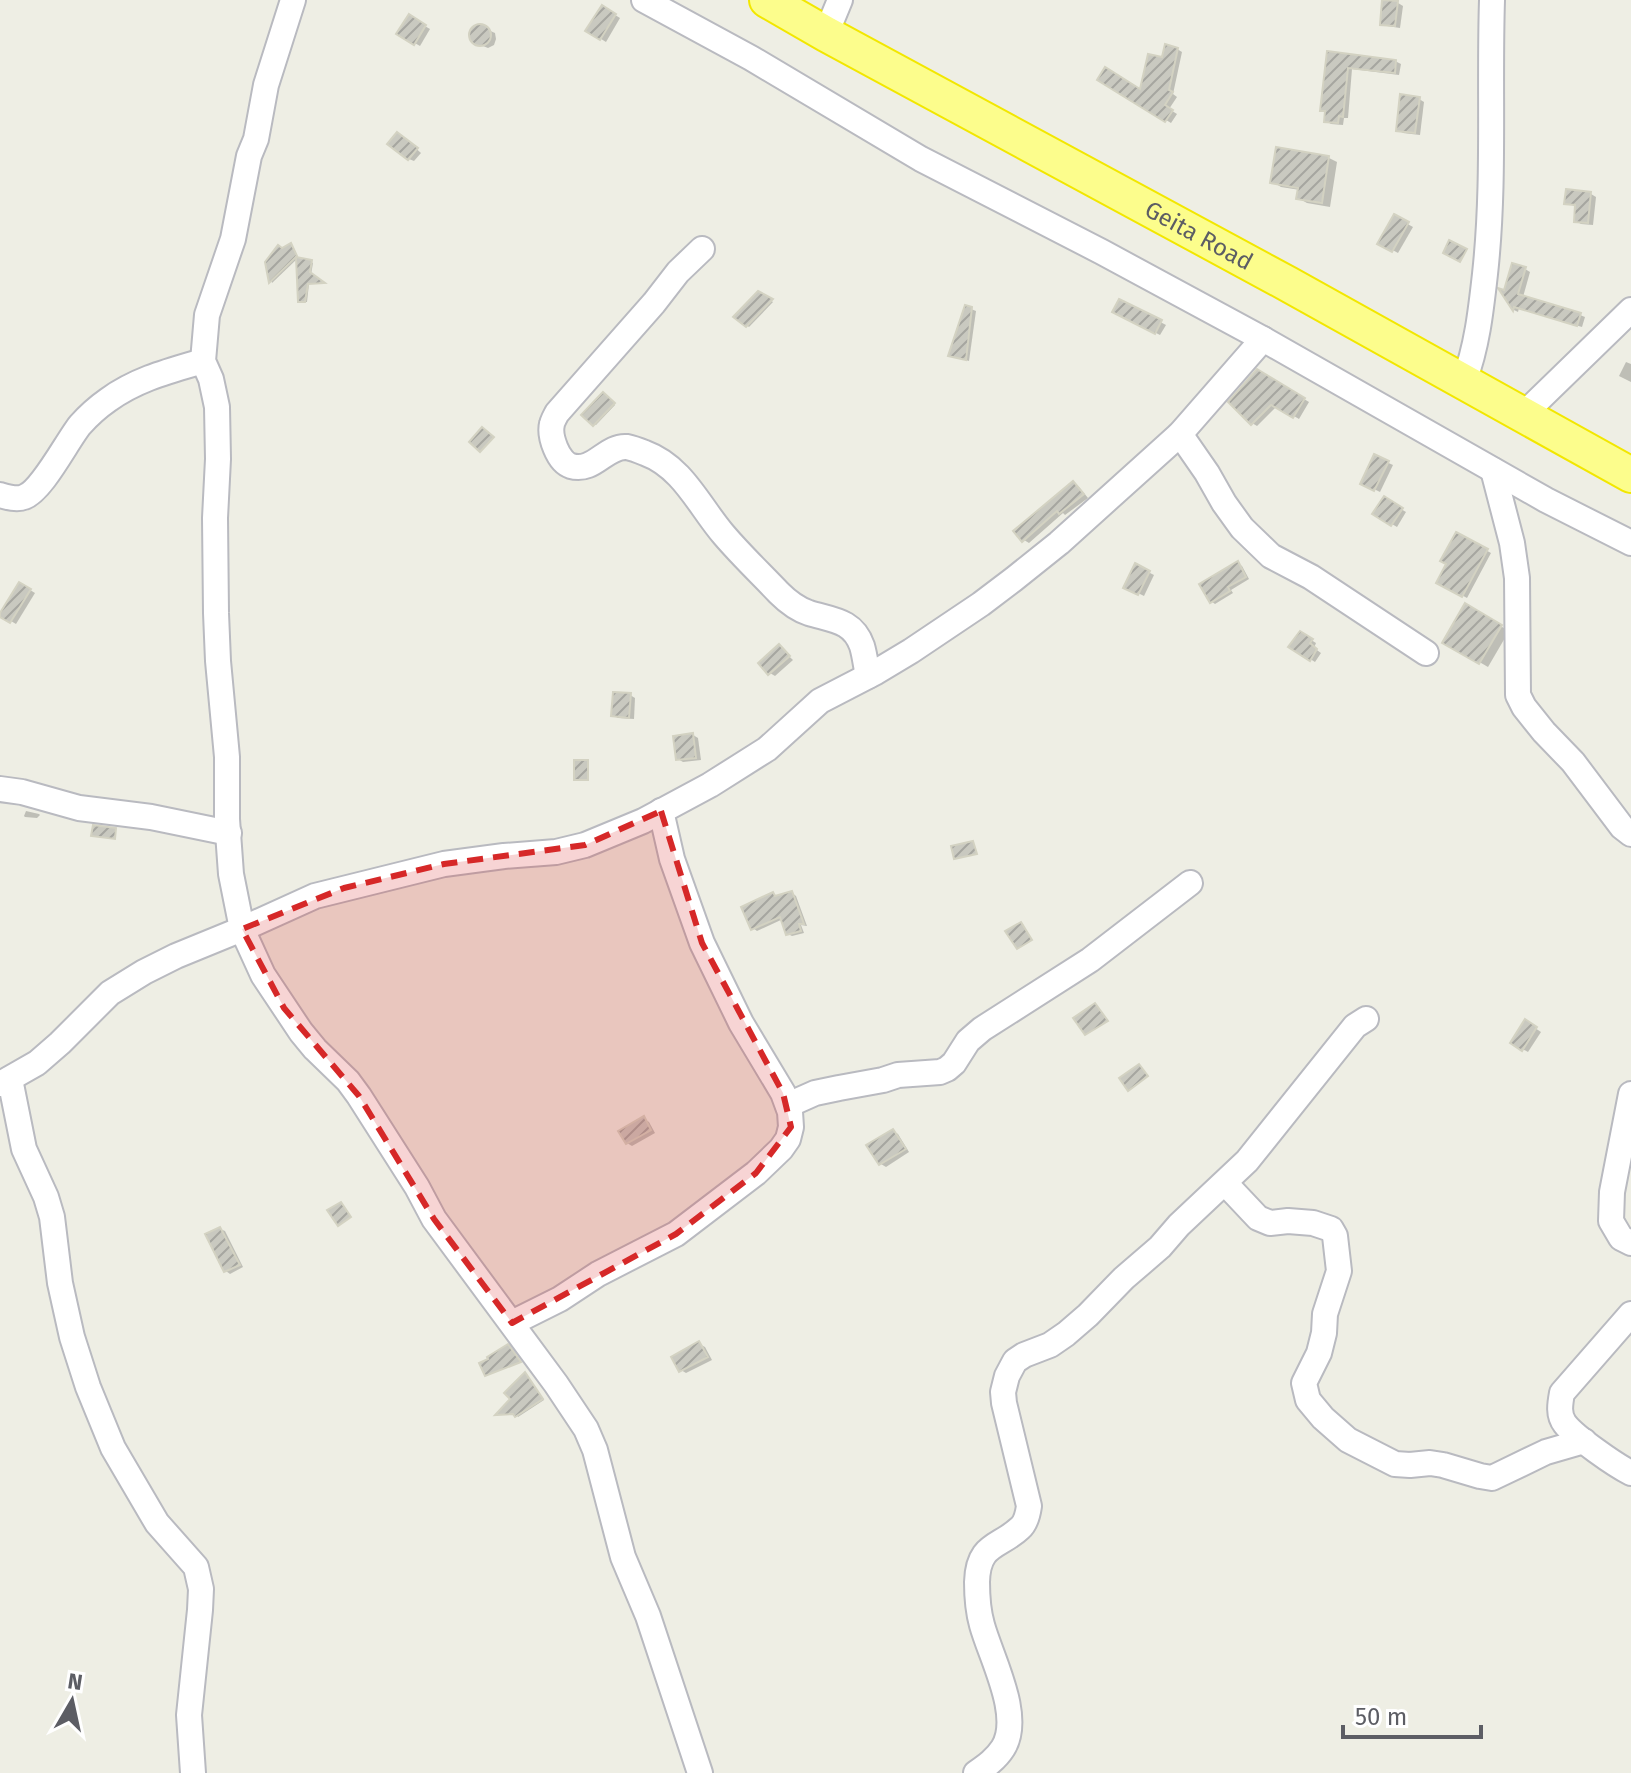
<svg xmlns="http://www.w3.org/2000/svg" width="1631" height="1773" font-family="'Fira Sans',sans-serif">
  <style>
    .shadow { fill: #0003 }
    .building { fill: url(#building-hatch); stroke: #d3d2c2; stroke-width: 2 }
    .lines { fill: none; stroke-linecap: round; stroke-linejoin: round }
    .minor-casing { stroke: #b9bac0; stroke-width: 28 }
    .highway-casing { stroke: #f2e700; stroke-width: 38 }
    .minor { stroke: #fff; stroke-width: 24 }
    .highway { stroke: #fcfd8c; stroke-width: 34 }
    .marked { fill: #d62828; fill-opacity: 0.2; stroke: #d62828; stroke-width: 6; stroke-dasharray: 16 10; stroke-linejoin: round }
    .labels { text-anchor: middle; stroke-width: 8; stroke-linejoin: round; paint-order: stroke }
    .street-label { font-size: 24px; fill: #5c5d64; stroke: #fff }
  </style>
  <defs>
    <pattern id="building-hatch" width="6" height="6" patternUnits="userSpaceOnUse" patternTransform="scale(2)"><rect width="6" height="6" fill="#c9c9c0"/><path d="M-1 1l2-2M0 6l6-6M5 7l2-2" fill="none" stroke="#a6a6a0"/></pattern>
  </defs>
  <rect width="100%" height="100%" fill="#eeeee4"/>
  <g class="shadow">
    <polygon points="1398,3 1403,6 1400,28 1387,26 1382,24"/>
    <polygon points="602,7 620,18 606,42 588,31"/>
    <polygon points="409,17 430,29 420,46 399,34"/>
    <polygon points="479,26 495,33 496,39 494,45 488,48 473,42 471,36 473,29"/>
    <polygon points="1177,49 1182,52 1173,94 1177,97 1169,109 1177,114 1171,123 1100,79 1141,92 1163,59"/>
    <polygon points="1329,53 1395,61 1401,64 1399,75 1352,69 1348,118 1344,118 1343,125 1331,124 1326,121 1327,112 1322,110"/>
    <polygon points="1419,99 1424,102 1420,135 1403,133 1398,130"/>
    <polygon points="403,137 421,153 414,161 409,159"/>
    <polygon points="1329,158 1337,162 1330,207 1307,203 1298,198 1300,190 1281,187 1273,182"/>
    <polygon points="1568,191 1591,194 1596,197 1593,225 1581,224 1576,221 1577,207 1567,203"/>
    <polygon points="1395,217 1413,227 1398,253 1380,243"/>
    <polygon points="291,245 298,258 272,283 267,263 282,250"/>
    <polygon points="311,262 313,263 311,275 322,283 309,284 307,302 302,302"/>
    <polygon points="1525,269 1530,272 1523,297 1580,315 1585,317 1582,327 1519,308 1518,312 1514,310 1503,291"/>
    <polygon points="759,294 773,302 749,327 736,317"/>
    <polygon points="1120,301 1166,325 1160,335 1115,312"/>
    <polygon points="971,309 976,311 969,361 951,356"/>
    <polygon points="1626,362 1631,364 1631,382 1619,376"/>
    <polygon points="1257,371 1309,402 1299,419 1277,406 1257,426 1252,423"/>
    <polygon points="603,395 615,405 596,425 594,424"/>
    <polygon points="1375,457 1393,465 1380,492 1362,483"/>
    <polygon points="1074,484 1079,487 1088,498 1065,515 1063,513 1029,543 1024,540"/>
    <polygon points="1384,499 1406,512 1397,527 1375,514"/>
    <polygon points="1456,534 1491,553 1467,598 1438,582 1449,563"/>
    <polygon points="1238,564 1242,566 1249,579 1231,590 1233,593 1215,604 1211,601"/>
    <polygon points="1136,566 1154,575 1144,596 1126,587"/>
    <polygon points="20,584 35,593 16,624 1,615"/>
    <polygon points="1466,606 1509,631 1488,667 1445,642"/>
    <polygon points="1300,633 1316,643 1314,648 1321,653 1315,662 1291,647"/>
    <polygon points="779,647 793,660 775,676 770,673"/>
    <polygon points="630,695 635,698 634,719 618,718 613,715"/>
    <polygon points="693,735 698,738 701,760 683,762 678,759"/>
    <polygon points="26,811 39,814 40,815 37,818 25,817 24,816"/>
    <polygon points="792,893 796,896 807,926 801,925 804,933 792,936 788,934 783,919 757,931 753,928 773,895 778,898"/>
    <polygon points="1526,1022 1541,1032 1528,1052 1512,1043"/>
    <polygon points="644,1119 649,1122 655,1133 632,1146 627,1143"/>
    <polygon points="893,1131 898,1134 909,1152 886,1167 881,1164"/>
    <polygon points="220,1229 225,1231 243,1267 230,1274 226,1271"/>
    <polygon points="699,1344 705,1347 712,1360 686,1373 681,1370"/>
    <polygon points="527,1375 544,1400 518,1417 516,1414 498,1415 513,1399"/>
  </g>
  <g class="building">
    <polygon points="1382,0 1398,1 1395,26 1380,25"/>
    <polygon points="602,5 616,14 600,40 585,31"/>
    <polygon points="409,14 426,25 414,45 396,34"/>
    <circle cx="480" cy="35" r="11"/>
    <polygon points="1165,44 1178,48 1169,90 1173,92 1165,105 1173,110 1165,122 1097,80 1105,67 1140,89 1148,54 1162,57"/>
    <polygon points="1327,51 1396,60 1395,73 1348,68 1343,117 1339,116 1338,123 1324,122 1325,111 1320,111"/>
    <polygon points="1400,94 1420,97 1415,133 1396,131"/>
    <polygon points="397,132 418,148 408,160 387,144"/>
    <polygon points="1276,147 1329,156 1322,203 1296,199 1298,188 1270,183"/>
    <polygon points="1566,189 1591,192 1588,223 1574,222 1575,205 1564,204"/>
    <polygon points="1394,214 1409,222 1392,252 1377,244"/>
    <polygon points="1449,240 1467,249 1460,262 1443,253"/>
    <polygon points="291,243 297,256 269,283 265,262 278,245 282,248"/>
    <polygon points="296,257 312,260 310,272 325,283 308,284 305,302 298,302"/>
    <polygon points="1512,263 1526,267 1518,294 1581,313 1577,326 1514,307 1513,311 1498,288 1504,290"/>
    <polygon points="758,291 773,299 746,327 733,317"/>
    <polygon points="1119,299 1162,320 1155,334 1112,312"/>
    <polygon points="965,305 972,307 966,360 948,356"/>
    <polygon points="1257,369 1305,398 1293,418 1271,405 1251,425 1228,402"/>
    <polygon points="603,392 615,403 593,426 581,415"/>
    <polygon points="482,427 494,437 480,452 469,442"/>
    <polygon points="1374,454 1389,461 1374,491 1360,484"/>
    <polygon points="1073,481 1084,494 1059,514 1057,511 1022,542 1013,531"/>
    <polygon points="1384,496 1403,508 1391,526 1372,514"/>
    <polygon points="1456,532 1488,549 1462,597 1436,583 1446,564 1440,561"/>
    <polygon points="1238,561 1246,577 1228,587 1230,591 1210,603 1199,584"/>
    <polygon points="1135,563 1150,571 1138,595 1123,588"/>
    <polygon points="19,582 31,589 10,623 0,617 0,613"/>
    <polygon points="1465,603 1502,625 1479,664 1442,643"/>
    <polygon points="1300,631 1313,639 1310,643 1317,649 1310,661 1288,647"/>
    <polygon points="779,644 790,656 768,675 758,663"/>
    <polygon points="613,692 631,693 629,718 611,716"/>
    <polygon points="693,733 696,758 676,760 673,736"/>
    <rect x="574" y="760" width="14" height="20"/>
    <polygon points="93,825 116,828 115,839 91,836"/>
    <polygon points="973,841 977,854 954,859 951,846"/>
    <polygon points="792,891 804,924 799,924 801,931 786,935 780,917 751,930 741,907 773,892 775,896"/>
    <polygon points="1021,922 1032,940 1017,949 1005,931"/>
    <polygon points="1095,1003 1108,1021 1085,1035 1073,1018"/>
    <polygon points="1525,1019 1537,1027 1522,1051 1510,1043"/>
    <polygon points="1139,1064 1148,1076 1128,1091 1119,1078"/>
    <polygon points="644,1116 651,1130 626,1144 618,1131"/>
    <polygon points="893,1129 906,1149 879,1165 866,1145"/>
    <polygon points="341,1202 351,1217 338,1226 327,1210"/>
    <polygon points="220,1227 240,1265 224,1272 205,1234"/>
    <polygon points="699,1341 708,1357 679,1372 671,1357"/>
    <polygon points="508,1344 521,1362 485,1376 479,1363 488,1359 487,1357"/>
    <polygon points="525,1372 543,1399 515,1417 513,1414 495,1415 510,1399 504,1393"/>
  </g>
  <g class="lines">
    <defs>
      <g id="minor">
        <polyline points="293,0 266,85 256,139 249,156 233,239 207,315 203,361 211,379 217,407 218,459 215,518 216,613 218,661 227,757 227,819 231,874 242,929 263,975 301,1032 315,1049 348,1081 359,1096 417,1187 434,1219 556,1384 586,1429 595,1450 623,1557 648,1616 700,1773"/>
        <polyline points="644,0 751,58 921,159 1102,252 1263,339 1546,500 1631,543"/>
        <polyline points="826,34 840,0"/>
        <path d="M702,249L678,272L654,303L557,413C556,415 552,422 552,424C549,436 558,462 571,466C594,473 606,445 627,447C632,448 640,451 645,453C683,467 699,506 724,535C741,555 761,574 779,593C787,601 797,609 809,613C832,620 853,620 862,646C865,656 866,667 868,676"/>
        <path d="M1464,381C1477,347 1481,310 1485,274C1495,183 1489,91 1492,0"/>
        <polyline points="1523,415 1631,310"/>
        <polyline points="1180,434 1207,473 1224,503 1242,528 1271,556 1311,577 1426,653"/>
        <polyline points="1493,470 1512,543 1517,578 1518,695 1524,707 1544,732 1573,762 1622,827 1631,834"/>
        <path d="M0,495C7,497 17,500 24,497C42,491 67,441 80,425C88,416 98,407 108,400C137,379 169,371 203,361"/>
        <polyline points="0,789 22,792 79,808 151,817 229,833"/>
        <polyline points="10,1079 24,1149 46,1197 52,1217 60,1283 72,1337 88,1387 113,1448 157,1523 196,1567 201,1589 200,1610 189,1715 193,1773"/>
        <polyline points="0,1084 37,1063 60,1043 110,993 144,972 176,956 242,929 315,896 444,864 504,856 556,852 585,845 643,821 710,785 767,749 820,701 876,672 911,651 981,604 1014,579 1059,543 1180,434 1263,339"/>
        <polyline points="1631,1094 1612,1192 1611,1221 1621,1238 1631,1243"/>
        <polyline points="788,1105 815,1093 839,1088 883,1080 898,1075 940,1072 947,1069 954,1063 968,1041 982,1029 1090,960 1190,883"/>
        <polyline points="1225,1183 1258,1218 1270,1223 1288,1221 1313,1223 1331,1229 1335,1236 1339,1271 1325,1314 1324,1333 1319,1353 1304,1383 1308,1400 1323,1418 1348,1440 1395,1464 1410,1465 1430,1463 1443,1465 1480,1476 1492,1478 1546,1452 1584,1441"/>
        <path d="M1631,1314L1562,1393C1560,1404 1558,1415 1565,1424C1575,1437 1615,1465 1631,1473"/>
        <polyline points="512,1323 560,1299 598,1274 676,1234 756,1173 781,1149 788,1139 791,1127 790,1112 783,1093 741,1023 702,943 672,859 661,811"/>
        <path d="M976,1773C986,1766 996,1759 1003,1748C1023,1716 991,1658 982,1625C978,1611 977,1596 977,1582C978,1543 999,1548 1020,1528C1026,1523 1028,1513 1029,1506L1004,1403L1003,1392L1007,1376L1015,1361L1024,1355L1050,1345L1066,1334L1088,1315L1124,1278L1160,1247L1179,1225L1247,1161L1355,1026L1366,1019"/>
      </g>
      <g id="highway">
        <path id="s1" d="M767,0L826,34L1288,284L1631,475"/>
      </g>
    </defs>
    <use href="#minor" class="minor-casing"/>
    <use href="#highway" class="highway-casing"/>
    <use href="#minor" class="minor"/>
    <use href="#highway" class="highway"/>
  </g>
  <path class="marked" d="M661,811L702,943L783,1093L791,1127L756,1173L676,1234L512,1323L434,1219L359,1096L284,1008L242,929L344,888L444,864L585,845Z"/>
  <g class="labels">
    <g class="street-label">
      <text dy="8" stroke="none"><textPath href="#s1" startOffset="492">Geita Road</textPath></text>
    </g>
  </g>
  <g transform="translate(72 1701) rotate(9)" stroke="#ffffff" stroke-width="6" paint-order="stroke">
  <path d="M0-6L14 30L0 20L-14 30Z" fill="#5c5d64"/>
  <text y="-12" font-size="22" font-weight="bold" text-anchor="middle" fill="#5c5d64">N</text>
  </g>
  <path d="M1343 1725v12h138v-12" fill="none" stroke="#5c5d64" stroke-width="4"/>
  <text x="1355" y="1725" font-size="24" fill="#5c5d64" stroke="#ffffff" stroke-width="6" paint-order="stroke">50 m</text>
</svg>
